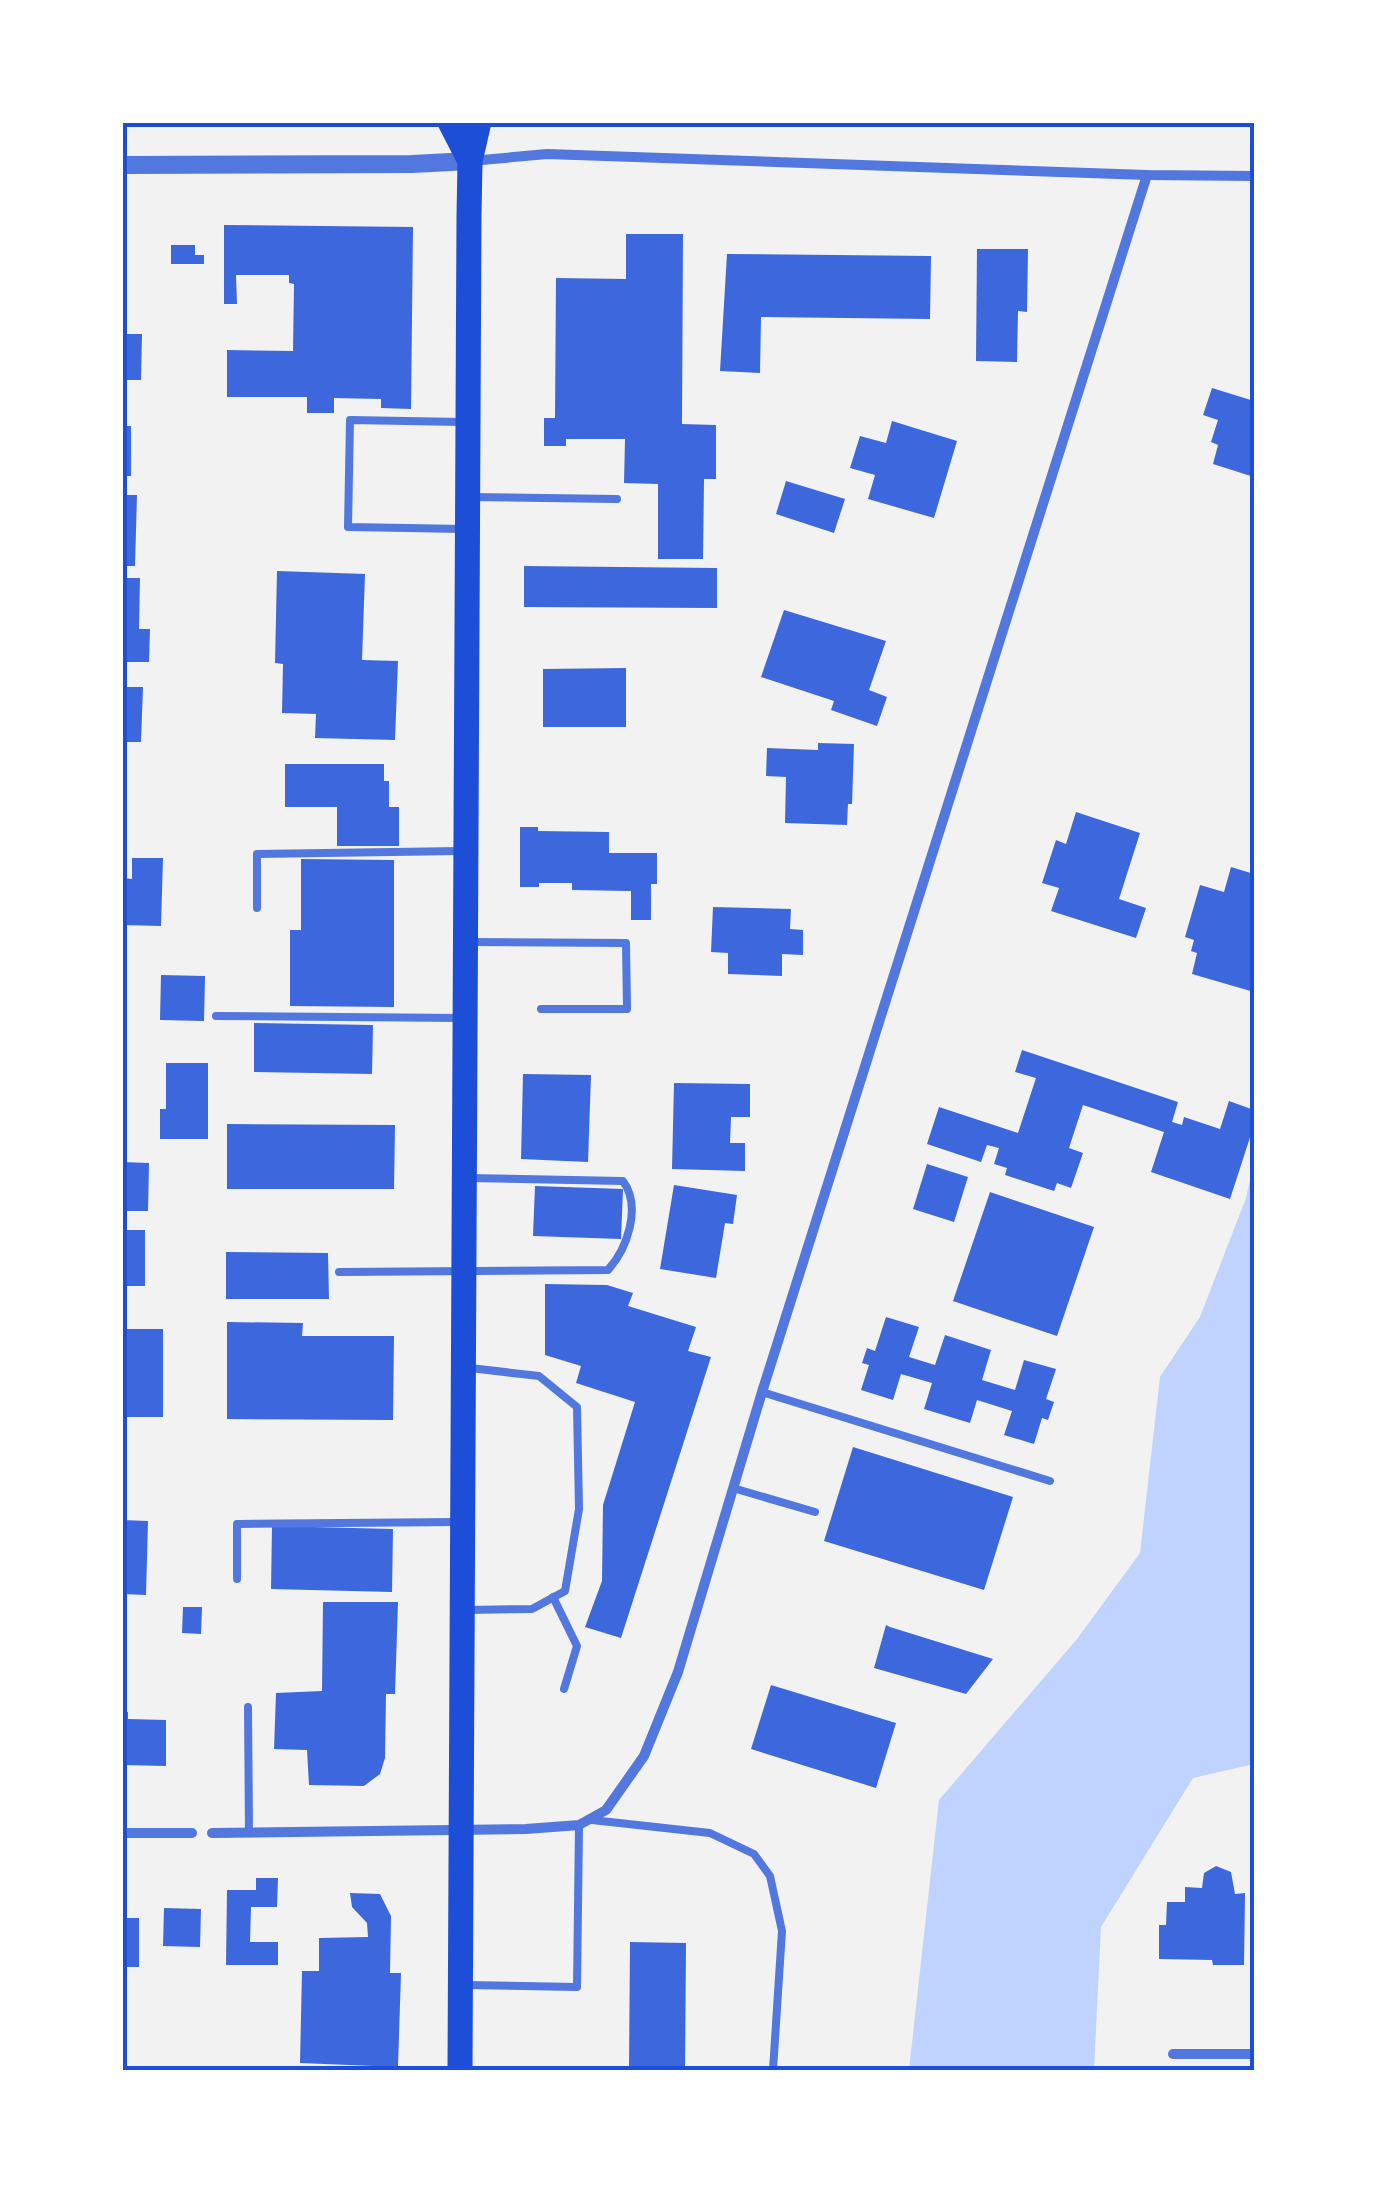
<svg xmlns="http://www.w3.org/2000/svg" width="1377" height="2193" font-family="Signika,sans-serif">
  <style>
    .water { fill: #bfd3fe }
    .building { fill: #3d67dc }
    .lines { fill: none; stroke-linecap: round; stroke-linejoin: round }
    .service { stroke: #5277de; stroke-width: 8 }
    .minor { stroke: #5277de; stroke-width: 10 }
    .tertiary { stroke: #5277de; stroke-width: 18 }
    .primary { stroke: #1d4ed8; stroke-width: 25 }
    .neatline { fill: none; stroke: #1d4ed8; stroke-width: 4 }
  </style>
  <rect width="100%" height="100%" fill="#f2f2f2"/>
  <polygon class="water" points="1254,1162 1254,1764 1193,1778 1101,1927 1094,2070 909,2070 939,1800 1077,1639 1140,1553 1160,1377 1200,1317 1246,1198"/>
  <g class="building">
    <polygon points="224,225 413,227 411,409 381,408 381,399 334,398 334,413 307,413 307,397 227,397 227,350 293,351 294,284 289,283 289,275 236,275 237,304 224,304"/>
    <polygon points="626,234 683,234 682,424 716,425 716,479 704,479 703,559 658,559 658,484 624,483 625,439 566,439 566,446 544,446 544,418 555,418 556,278 626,279"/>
    <polygon points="171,245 195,245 195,255 204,255 204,264 171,264"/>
    <polygon points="977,249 1028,249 1027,312 1018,311 1017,362 976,361"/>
    <polygon points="727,254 931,256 930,319 761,317 760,373 720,371"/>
    <polygon points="122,334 142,334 141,380 122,380"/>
    <polygon points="1212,388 1254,401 1254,477 1213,464 1218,445 1211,442 1218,420 1203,415"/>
    <polygon points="892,421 957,441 934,518 868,499 875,475 850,468 860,436 886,443"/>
    <rect x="122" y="426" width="9" height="50"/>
    <polygon points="786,481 845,499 834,533 776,514"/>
    <polygon points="122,495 137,495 135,566 122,566"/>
    <polygon points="524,566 717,568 717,608 524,607"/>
    <polygon points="277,571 365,574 362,660 398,661 395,740 315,738 316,714 282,713 283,664 275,663"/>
    <polygon points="122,578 140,578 139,629 150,629 149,662 122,662"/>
    <polygon points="784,610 886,641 869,690 887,697 877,726 831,710 834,701 761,677"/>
    <polygon points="626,668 626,727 543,727 543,669"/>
    <polygon points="122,687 143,687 141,742 122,742"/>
    <polygon points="818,743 854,744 852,804 848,804 847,825 785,823 786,777 766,776 767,748 818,750"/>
    <polygon points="285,764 384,764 384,781 389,781 389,807 399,807 399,846 337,846 337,807 285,807"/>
    <polygon points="1076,812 1140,833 1119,899 1146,908 1136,938 1051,911 1059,888 1042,883 1056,840 1066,844"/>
    <polygon points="520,827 538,827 538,831 609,832 609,853 657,853 657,884 651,884 651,920 631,920 631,891 572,890 572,883 539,883 539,887 520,887"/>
    <polygon points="132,858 163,858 161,926 122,925 122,878 132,879"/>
    <polygon points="301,859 394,860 394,1007 290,1006 290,930 301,930"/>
    <polygon points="1231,867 1254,874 1254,992 1192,974 1197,953 1191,951 1194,940 1185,937 1200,885 1224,892"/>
    <polygon points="713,907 791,909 790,929 803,930 803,955 782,954 782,976 728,974 728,953 711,952"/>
    <polygon points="161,975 205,976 204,1021 160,1020"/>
    <polygon points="254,1023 373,1025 372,1074 254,1072"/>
    <polygon points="1022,1050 1178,1102 1172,1122 1182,1125 1184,1117 1220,1129 1229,1101 1254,1110 1254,1125 1230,1199 1151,1172 1164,1132 1083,1105 1069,1148 1083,1153 1071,1188 1057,1183 1054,1191 1005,1175 1007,1168 994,1164 999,1148 987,1145 981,1162 927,1144 939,1107 1018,1133 1036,1078 1015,1072"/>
    <polygon points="166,1063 208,1063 208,1139 160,1139 160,1109 166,1109"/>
    <polygon points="523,1074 591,1075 588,1162 521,1159"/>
    <polygon points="674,1083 750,1084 750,1117 731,1117 730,1143 745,1143 745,1171 672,1169"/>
    <polygon points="227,1124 395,1125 394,1189 227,1189"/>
    <polygon points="122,1162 149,1163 148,1211 122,1211"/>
    <polygon points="927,1164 968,1177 954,1222 913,1209"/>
    <polygon points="674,1185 737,1195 733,1224 725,1223 716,1278 660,1269"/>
    <polygon points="535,1186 623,1189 621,1239 533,1236"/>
    <polygon points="990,1192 1094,1227 1057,1336 953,1301"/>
    <rect x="122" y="1230" width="23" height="56"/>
    <polygon points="226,1252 328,1253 329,1299 226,1299"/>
    <polygon points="545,1284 607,1285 633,1293 628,1306 696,1327 688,1351 711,1357 621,1638 585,1627 602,1581 603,1505 635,1402 576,1383 581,1366 545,1355"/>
    <polygon points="886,1317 919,1327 909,1357 935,1365 945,1335 991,1350 982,1380 1015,1390 1024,1360 1056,1369 1046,1399 1054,1402 1048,1420 1042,1418 1034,1444 1004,1435 1012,1411 977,1400 970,1423 924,1409 932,1383 901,1374 893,1400 861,1390 869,1365 862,1363 867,1348 875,1351"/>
    <polygon points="227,1322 303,1323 302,1336 394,1336 393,1420 227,1419"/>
    <rect x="122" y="1329" width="41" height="88"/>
    <polygon points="853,1447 1013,1497 984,1590 824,1541"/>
    <polygon points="122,1520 148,1521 146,1595 122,1594"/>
    <polygon points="272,1526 393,1529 392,1592 271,1589"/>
    <polygon points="323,1602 398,1602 395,1694 386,1694 385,1758 380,1774 364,1786 309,1785 307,1750 274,1749 276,1693 322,1691"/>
    <polygon points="183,1607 202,1607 201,1634 182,1633"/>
    <polygon points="886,1625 890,1627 993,1659 966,1694 874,1668"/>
    <polygon points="771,1685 896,1723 876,1788 751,1749"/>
    <polygon points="122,1712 128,1712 128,1719 166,1720 166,1766 122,1765"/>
    <polygon points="1216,1866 1231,1872 1235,1894 1245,1893 1244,1965 1213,1965 1212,1960 1159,1959 1159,1925 1166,1925 1167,1902 1185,1902 1185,1887 1202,1888 1204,1873"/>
    <polygon points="256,1878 278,1878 277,1907 251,1907 250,1942 278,1942 278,1965 226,1965 227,1890 256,1890"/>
    <polygon points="350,1893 380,1894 391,1916 390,1973 401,1973 398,2067 300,2063 302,1971 319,1971 319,1938 368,1937 367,1923 352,1907"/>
    <polygon points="164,1908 201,1909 200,1947 163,1946"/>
    <rect x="122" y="1918" width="17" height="49"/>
    <polygon points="630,1942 686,1943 685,2070 629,2070"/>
  </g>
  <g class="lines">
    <g class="service">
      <polyline points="462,422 350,420 348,527 465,529"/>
      <polyline points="473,497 617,499"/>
      <polyline points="257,908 257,854 460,851"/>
      <polyline points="469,942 626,943 627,1009 541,1009"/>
      <polyline points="216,1016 460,1018"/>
      <path d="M339,1272L608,1270C627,1249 642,1207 623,1181L469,1178"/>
      <polyline points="762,1392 1050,1481"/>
      <polyline points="733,1488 815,1512"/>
      <polyline points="237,1579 237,1524 458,1522"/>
      <polyline points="553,1597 577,1646 564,1689"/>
      <polyline points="467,1610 532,1609 565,1591 579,1509 577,1407 539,1376 470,1368"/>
      <polyline points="248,1707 249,1832"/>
      <polyline points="592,1820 710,1833 754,1854 770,1876 782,1931 773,2070"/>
      <polyline points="465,1985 577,1987 579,1825"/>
    </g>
    <g class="minor">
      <polyline points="471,161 547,154 1147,175 1254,176"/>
      <polyline points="122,1833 192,1833"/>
      <polyline points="212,1833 526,1829 579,1825 606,1810 644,1756 678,1672 762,1392 1147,175"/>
      <polyline points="1173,2054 1254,2054"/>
    </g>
    <polyline class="tertiary" points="122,165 412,164 470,161"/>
    <g class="primary">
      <polyline points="450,122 470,161"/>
      <polyline points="460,2070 469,216 470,161 479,122"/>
    </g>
  </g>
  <rect width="1377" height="2193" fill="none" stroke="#ffffff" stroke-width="250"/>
  <rect x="125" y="125" width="1127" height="1943" class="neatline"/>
</svg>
